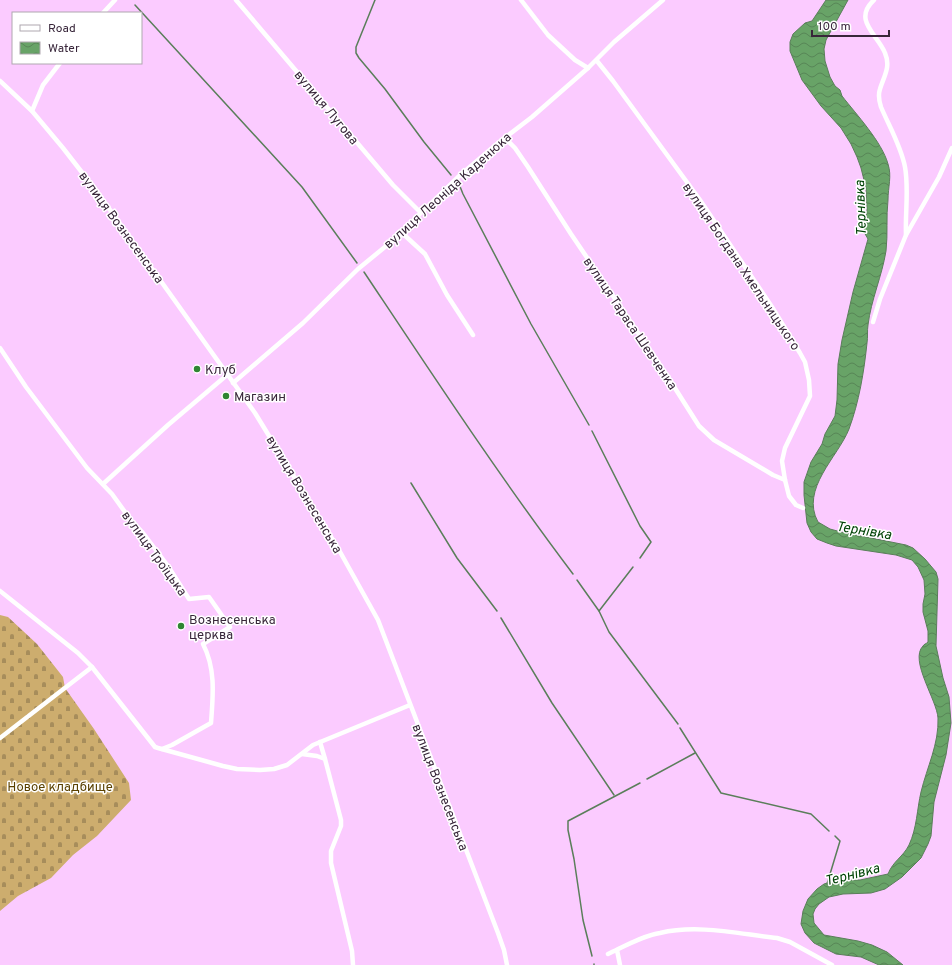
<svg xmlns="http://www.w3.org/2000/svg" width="952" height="965" font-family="Overpass,sans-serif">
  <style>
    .cemetery { fill: url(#cemetery-stones) }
    .water { fill: url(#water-waves); stroke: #5a7e5a }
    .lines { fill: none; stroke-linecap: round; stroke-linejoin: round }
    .stream { stroke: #5a7e5a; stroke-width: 1.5 }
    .minor { stroke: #fff; stroke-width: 4.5 }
    .poi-dot { fill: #2f8533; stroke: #fff; stroke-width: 1.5 }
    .labels { text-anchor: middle; stroke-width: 3; stroke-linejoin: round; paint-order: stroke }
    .street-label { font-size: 13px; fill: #38263a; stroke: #fff }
    .poi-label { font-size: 13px; fill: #38263a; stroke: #fff; text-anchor: start }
    .park-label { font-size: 13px; fill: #5a4100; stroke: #fff }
    .water-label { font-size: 14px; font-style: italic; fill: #004306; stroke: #fff }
  </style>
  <defs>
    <pattern id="cemetery-stones" width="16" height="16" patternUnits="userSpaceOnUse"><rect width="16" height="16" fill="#cdad6e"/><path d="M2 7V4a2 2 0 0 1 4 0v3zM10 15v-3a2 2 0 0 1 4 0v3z" fill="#a78d5b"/></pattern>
    <pattern id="water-waves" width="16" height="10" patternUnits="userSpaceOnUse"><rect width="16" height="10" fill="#68a367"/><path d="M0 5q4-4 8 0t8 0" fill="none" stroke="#578556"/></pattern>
  </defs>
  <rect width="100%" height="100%" fill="#fbcbff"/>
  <polygon class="cemetery" points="0,615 8,617 37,644 63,677 65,688 94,729 129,783 131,800 97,836 73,855 51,878 18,896 0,911"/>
  <path class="water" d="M826,0H848L826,40L824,49L825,61L830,77L835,86L840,90L842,96C856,114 882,142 888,164C892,176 888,187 888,200C886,217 888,234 886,251C882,276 871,300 868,325C867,331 868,337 867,343C864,372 859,402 849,429C838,457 800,489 818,522L830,529L841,532L906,545L913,548L925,559L936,572L938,579L936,646L943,678L949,697L951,723L946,755L934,802L931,836L928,844L921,858L902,877L885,889L871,893L843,894L829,897L819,904L815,909L813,914L814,923L824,935L858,941L872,945L887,952L903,965H879L861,957L836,954L814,943L805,933L801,924L803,911L808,899L817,889L824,884L837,880H860L888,874C893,861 903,857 909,845C917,828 917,809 921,792C927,767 939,744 938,718C937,700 909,660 923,646C924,644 926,644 928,642V631L923,612V604L925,594L924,580L918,567L912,560L896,555L836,546L827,543L817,539L811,532L807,523L804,495V482L811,462L822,444L825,434L835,416L837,400L838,364L842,340L853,292L868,239L864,232L867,210L866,188L861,168L857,157L851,144L841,128L821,106L802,80L790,51V42L793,34L805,23L812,21Z"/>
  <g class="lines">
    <g class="stream">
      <polyline points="375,0 356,47 356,53 359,58 385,89 424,142 451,175"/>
      <polyline points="135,5 302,187 357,263"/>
      <polyline points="459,184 463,194 531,324 589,425"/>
      <path d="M364,272C432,374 499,476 573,574"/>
      <polyline points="592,431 640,526 651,542 640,558"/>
      <polyline points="411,483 457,558 497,611"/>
      <polyline points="577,580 599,611 609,632 678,724"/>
      <polyline points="599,611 633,567"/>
      <polyline points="501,618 552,703 614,795"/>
      <polyline points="680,728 721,793 811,814 829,831"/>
      <polyline points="647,779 695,753"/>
      <polyline points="827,884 840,841 835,836"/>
      <polyline points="592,956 583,920 574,859 568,830 568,821 640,783"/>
      <polyline points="594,964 594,965"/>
    </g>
    <g class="minor">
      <polyline points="236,0 393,185 420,212"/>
      <polyline points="521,0 548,35 575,60 588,68"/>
      <path d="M874,0C852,20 878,35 885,53C891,67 884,76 880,89C878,95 879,101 881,107C889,126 901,146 905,167C909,189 905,213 906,235"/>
      <polyline points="103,13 115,0"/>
      <polyline points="597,61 613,81 700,200 772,307 800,353 805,362 809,380 810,396 785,448 782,461 785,480 789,496 796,505 803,508"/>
      <polyline points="0,81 32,111 63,148 98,193 255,413 339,550 378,620 498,933 504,950 507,965"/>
      <polyline points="32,111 43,85 60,63"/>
      <polyline points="505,138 515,148 528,167 571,234 666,374 699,426 714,440 773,475 785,480"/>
      <polyline points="401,232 425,254 447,295 473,335"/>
      <polyline points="873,322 880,299 906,235 939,177 952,148"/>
      <path d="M0,348L26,387L87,468L112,494L130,519L143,533L168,566L189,599L209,597L230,627L203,644C216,669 213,696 211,723L172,745L162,749"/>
      <polyline points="233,383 303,323 358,269 391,242 458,177 498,143 532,117 588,68 614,42 663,0"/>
      <polyline points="103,484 168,425 227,375"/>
      <polyline points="0,591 78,653 92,667 155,747 158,748 223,766 237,769 260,770 274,769 287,765 313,745 410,705"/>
      <polyline points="0,738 92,667"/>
      <polyline points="320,742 325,759"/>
      <polyline points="302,754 317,756 325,759 341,820 341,826 331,851 331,863 352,951 353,965"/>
      <polyline points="617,950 620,965"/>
      <path d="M608,954C625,946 642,936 660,933C698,924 739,934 777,938L790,942L832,965"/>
    </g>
  </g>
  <g class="poi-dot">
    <circle cx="197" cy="369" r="4"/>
    <circle cx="226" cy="396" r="4"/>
    <circle cx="181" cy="626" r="4"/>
  </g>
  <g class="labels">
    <g class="street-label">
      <text transform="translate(327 107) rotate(50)" y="5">вулиця Лугова</text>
      <text transform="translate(447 190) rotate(-42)" y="5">вулиця Леоніда Каденюка</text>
      <text transform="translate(122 227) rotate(54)" y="5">вулиця Вознесенська</text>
      <text transform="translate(742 266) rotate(56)" y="5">вулиця Богдана Хмельницького</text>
      <text transform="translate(631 323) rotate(56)" y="5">вулиця Тараса Шевченка</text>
      <text transform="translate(305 494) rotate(59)" y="5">вулиця Вознесенська</text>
      <text transform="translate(155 553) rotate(54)" y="5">вулиця Троїцька</text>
      <text transform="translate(441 787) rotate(69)" y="5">вулиця Вознесенська</text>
    </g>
    <g class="poi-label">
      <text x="205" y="374">Клуб</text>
      <text x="234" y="401">Магазин</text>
      <text x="189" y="624">Вознесенська<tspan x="189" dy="15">церква</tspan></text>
    </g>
    <g class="park-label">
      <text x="60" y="791">Новое кладбище</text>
    </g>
    <g class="water-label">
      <text transform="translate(860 208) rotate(-92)" y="5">Тернівка</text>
      <text transform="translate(864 530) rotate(9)" y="5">Тернівка</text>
      <text transform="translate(852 874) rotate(-14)" y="5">Тернівка</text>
    </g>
  </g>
  <rect x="12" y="12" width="130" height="52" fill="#ffffff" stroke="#afa8b0"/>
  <rect x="20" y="25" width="20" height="6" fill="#ffffff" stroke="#afa8b0"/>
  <text x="48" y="32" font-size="12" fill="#38263a">Road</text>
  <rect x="20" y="42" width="20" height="12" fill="url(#water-waves)" stroke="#afa8b0"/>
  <text x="48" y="52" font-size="12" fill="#38263a">Water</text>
  <path d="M812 30v6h77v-6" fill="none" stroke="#38263a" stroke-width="2"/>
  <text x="818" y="30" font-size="12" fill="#38263a" stroke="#ffffff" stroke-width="3" paint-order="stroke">100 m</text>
</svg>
